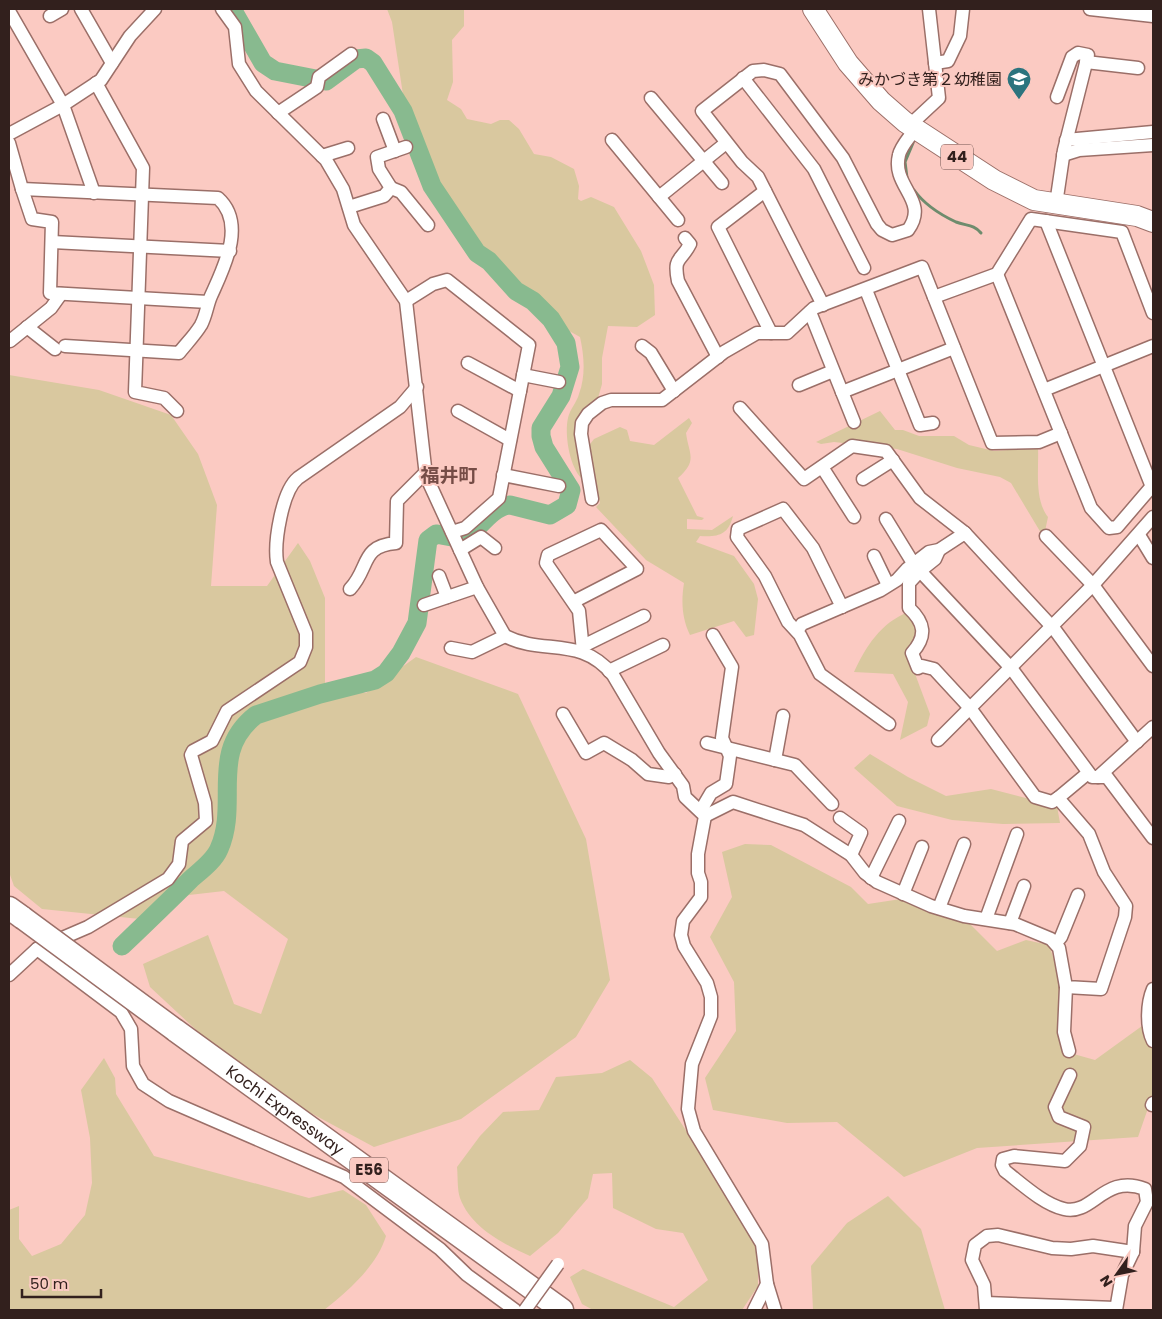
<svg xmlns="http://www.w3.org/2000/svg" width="1162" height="1319" font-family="Poppins,'Noto Sans JP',sans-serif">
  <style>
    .green { fill: #d9c89f }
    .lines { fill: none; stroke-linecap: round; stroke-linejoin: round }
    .stream { stroke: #6e8c6d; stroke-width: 3 }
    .river { stroke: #88ba8f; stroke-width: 19 }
    .street-casing { stroke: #9b6f68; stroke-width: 15 }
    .primary-casing { stroke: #9b6f68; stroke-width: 22 }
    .highway-casing { stroke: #9b6f68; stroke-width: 25 }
    .street { stroke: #fff; stroke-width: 12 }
    .primary { stroke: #fff; stroke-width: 20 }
    .highway { stroke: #fff; stroke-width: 22 }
    .street-bridge-casing { stroke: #9b6f68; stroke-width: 15; stroke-linecap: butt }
    .highway-bridge-casing { stroke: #9b6f68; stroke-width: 25; stroke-linecap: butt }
    .street-bridge { stroke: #fff; stroke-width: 12 }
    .highway-bridge { stroke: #fff; stroke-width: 22 }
    .labels { text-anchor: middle; stroke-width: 4; stroke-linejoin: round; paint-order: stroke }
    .shield { fill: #fbcac2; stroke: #6e534e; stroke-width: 1 }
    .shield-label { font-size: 15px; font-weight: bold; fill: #32201d }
    .poi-label { font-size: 16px; fill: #32201d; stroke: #fbcac2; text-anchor: end }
    .street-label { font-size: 16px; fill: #32201d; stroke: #fbcac2 }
    .quarter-label { font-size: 19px; font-weight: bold; fill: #754c46; stroke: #fbcac2 }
  </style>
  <rect width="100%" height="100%" fill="#fbcac2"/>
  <g class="green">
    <path d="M387,9H464V26L452,40L453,82L447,100L461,109L467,119L491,124L500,120H509L519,129L534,154L551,157L574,169L579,186L578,199L581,201L591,197L614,207L641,251L654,285L655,315L637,327L608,326L602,358V384L598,398L578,419L586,482C570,473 564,435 568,418C570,409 577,402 579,394C586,375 584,355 580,337L562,327L536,293L514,284L482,251L433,184L405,108L392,22Z"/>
    <polygon points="9,375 99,390 171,415 198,454 217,505 211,586 267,586 298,543 310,561 325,598 325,687 366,693 416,657 518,694 586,839 610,980 576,1037 461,1119 374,1147 251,1081 150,987 143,964 208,935 234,1004 261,1014 288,939 224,891 189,895 140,919 42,909 14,886 9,872"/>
    <path d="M880,411L895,430H903L919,436H954L969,445L994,451L1038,448C1039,469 1034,499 1048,517L1045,531L1041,533L1011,483L1000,477L957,468L897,449L834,442L821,444L816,442Z"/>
    <path d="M689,418L692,423L686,433C689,455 698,460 678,478L697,516L704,518L702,520L687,519V529L712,530L733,516C728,535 719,537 700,536L696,542L734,556L754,584L758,599L754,635L746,637L734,621L690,635C682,618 681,602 684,583L646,560L596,507L600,503L587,448L594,439L620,427L627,430L630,441L654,445Z"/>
    <path d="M908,612L914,621L918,642L908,655L930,714L927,726L900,740L908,702L893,674L854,672C866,646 881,623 908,612Z"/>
    <polygon points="870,754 908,777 946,796 991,789 1057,806 1060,823 1003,824 952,820 897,806 854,768"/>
    <polygon points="745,844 771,845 851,887 868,904 901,899 968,922 997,951 1026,940 1049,945 1064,989 1070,1053 1095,1060 1153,1018 1153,1094 1138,1137 977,1148 904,1177 837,1122 787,1123 713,1110 705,1078 736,1031 734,982 710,937 732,897 722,852"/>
    <path d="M104,1058L115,1078L116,1094L154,1156L309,1198L343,1190L366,1205L386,1236C377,1266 348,1291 324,1310H9V1210L19,1206V1239L32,1256L61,1244L85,1215L92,1183L90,1138L81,1090Z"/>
    <path d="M630,1060L652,1078L751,1231L758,1253V1286L742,1310H593L582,1304L570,1277L583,1269L674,1307L708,1280L683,1233L656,1229L613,1208L612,1173L593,1174L588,1198L558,1233L530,1256C504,1244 471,1228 460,1198C457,1189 458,1176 457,1167L480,1136L503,1112L539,1110L556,1077L602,1073Z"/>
    <polygon points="888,1196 921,1229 945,1310 813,1310 811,1266 847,1223"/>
  </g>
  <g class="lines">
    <g class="stream">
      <polyline points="907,178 905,162 913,143"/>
      <path d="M914,190C924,204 941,215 956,222C966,226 974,224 981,233"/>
    </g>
    <path class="river" d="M122,946C145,924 168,902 191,879C200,871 214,861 219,849C240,802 208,752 256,715L320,694L375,680L386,673L401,653L417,623L428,540L436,534C444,535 455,539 463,538C476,536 488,507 510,505L550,515L567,505L571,490L544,447L541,436V428L561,396L570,367L566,343L551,319L533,301L516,291L489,261L477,253L432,186L403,111L373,63L366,58L356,59L326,81L275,71L263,63L232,9"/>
    <defs>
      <g id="street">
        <polyline points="81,9 112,63"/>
        <path d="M222,9L235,27L239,64L256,91L326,160L343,189L354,225L406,301L426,476L477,587L505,636C544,656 580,635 613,675L659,753L683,786L685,797L705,816L698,854V873L701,882V897L683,921L681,935L684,946L707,983L711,997V1016L692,1064L688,1109L694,1131L762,1244L767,1284L754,1310"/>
        <polyline points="1090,9 1153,16"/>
        <polyline points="9,11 63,105 94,193"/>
        <polyline points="50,16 62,9"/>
        <polyline points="1086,62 1138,68"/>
        <polyline points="935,63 948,61 960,36 963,9"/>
        <polyline points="743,78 814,169 864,268"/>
        <polyline points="96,83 143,168 135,392 164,398 177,411"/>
        <polyline points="651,98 722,183"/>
        <polyline points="278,113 317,87 319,77 351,54"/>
        <polyline points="383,119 395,151"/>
        <polyline points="910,125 939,98 929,9"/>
        <polyline points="9,134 63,105 101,80 130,36 155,9"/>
        <polyline points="612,140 678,220"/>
        <polyline points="1066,140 1153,132"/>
        <path d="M9,143L22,189L218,198C247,224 223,269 211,296C207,305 206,316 201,325C195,335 186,344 179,353L65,346"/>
        <polyline points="1063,155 1079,150 1153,145"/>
        <polyline points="322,156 348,148"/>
        <polyline points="391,188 401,192 428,225"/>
        <polyline points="22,189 32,219 52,222 50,293 208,302"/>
        <polyline points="765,191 718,227 771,333"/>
        <polyline points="659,197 726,143"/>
        <polyline points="1056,204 1064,150 1088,55 1078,53 1072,57 1057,97"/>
        <polyline points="349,207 384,196 391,188 379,169 377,157 406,147"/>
        <polyline points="1046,221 1152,487"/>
        <path d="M685,238L690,244C681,262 673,256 678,281L718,357"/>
        <polyline points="52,242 230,251"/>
        <polyline points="997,274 1091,508 1109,528 1117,527 1153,485"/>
        <polyline points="866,290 920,425 933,423"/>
        <polyline points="934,297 997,274 1031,219 1122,232 1153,313"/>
        <polyline points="406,301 433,284 447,280 529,345 499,498 465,528 452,532"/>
        <path d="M823,305L758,177L742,162L702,111L753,71L764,70L780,74L843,158L877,224L882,230L892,235L908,230C930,200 891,187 899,155C901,146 910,137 915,129"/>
        <polyline points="810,312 854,422"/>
        <polyline points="27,327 55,349"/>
        <polyline points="9,340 10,341 51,308 61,294"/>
        <polyline points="642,346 651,353 674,391"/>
        <polyline points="468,363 520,391"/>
        <polyline points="523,375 559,382"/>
        <polyline points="799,385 833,371"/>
        <polyline points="1044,390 1153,346"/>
        <polyline points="842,392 954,348"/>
        <polyline points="740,408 804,479 852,446 886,451 920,498 965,533"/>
        <polyline points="458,411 510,440"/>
        <polyline points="822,467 854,517"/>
        <polyline points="503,475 559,486"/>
        <polyline points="863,479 893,460"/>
        <polyline points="592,499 581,434 582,423 588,414 602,403 611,400 662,400 724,352 757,333 787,333 814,308 922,267 992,443 1039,442 1061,433"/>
        <polyline points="886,519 913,563"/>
        <polyline points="1139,535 1153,558"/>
        <polyline points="1046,536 1093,585 1153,666"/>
        <polyline points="460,550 481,537 495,548"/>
        <polyline points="939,550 935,559 920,571 1011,668 1092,777 1107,777 1153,838"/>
        <polyline points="874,556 888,585"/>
        <path d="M920,571L909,583V608C925,623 927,636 912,653L918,668L922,666L934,669L970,708L1035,797L1052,802L1058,798"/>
        <polyline points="439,576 447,597"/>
        <path d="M350,589C370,568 360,546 396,543L397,501L426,472"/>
        <polyline points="573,602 637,569 601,530 548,555 546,563 579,611 583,651"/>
        <polyline points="424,605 477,587"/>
        <polyline points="842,607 813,548 783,509 738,529 737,537 765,576 788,622 800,635 820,674 889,724"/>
        <polyline points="797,631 802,624 881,590 897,580 907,569 929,552 939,550 965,533 1055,630 1137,742"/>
        <polyline points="583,646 644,616"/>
        <polyline points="451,648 472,652 505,636"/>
        <polyline points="609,671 663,645"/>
        <polyline points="563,714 586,753 604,743 632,760 648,774 669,777 675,774"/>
        <polyline points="938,740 1093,585 1153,517"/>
        <polyline points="707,743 795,765 832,804"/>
        <polyline points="775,760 783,716"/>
        <polyline points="1098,777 1153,727"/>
        <polyline points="701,810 711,793 726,784 730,756 722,738 732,667 713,635"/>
        <polyline points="705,816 733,802 804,825 851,855 865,873 877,882 931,906 964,916 1015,924 1051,939 1059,948 1066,987 1101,989 1125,917 1126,906 1104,872 1089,834 1058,798 1088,773"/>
        <polyline points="840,818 861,833 851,855"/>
        <polyline points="871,878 899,821"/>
        <polyline points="903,894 922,847"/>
        <polyline points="939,908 964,844"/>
        <polyline points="986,919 1017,834"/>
        <polyline points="1010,923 1024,886"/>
        <polyline points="1056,943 1061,937 1078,895"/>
        <polyline points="37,949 121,1012 131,1029 133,1066 143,1084 169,1101 344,1177 440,1249 467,1275 515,1310"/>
        <path d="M9,975L37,949L88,927L168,879L179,864L182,841L206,821L205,803L191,755L193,751L212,741L227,711L300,662L306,647V633L277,562C274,542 282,491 298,478L400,407L417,387"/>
        <polyline points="1066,987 1064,1032 1069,1051"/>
        <path d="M1153,989C1147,1003 1146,1027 1153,1041"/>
        <path d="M1070,1075L1055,1107L1059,1117L1084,1127L1080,1146L1065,1161L1014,1156L1003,1159L1002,1165L1005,1171C1022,1184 1043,1204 1064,1209C1093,1216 1104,1173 1145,1189L1147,1202L1135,1226L1133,1252L1122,1275L1116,1310"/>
        <polyline points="1152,1105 1153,1103"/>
        <polyline points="767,1284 775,1310"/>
        <polyline points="986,1303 1115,1308"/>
        <polyline points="986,1310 984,1285 972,1260 975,1245 987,1236 998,1235 1052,1248 1071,1249 1093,1246 1133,1252"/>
      </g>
      <polyline id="primary" points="813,9 848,63 881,101 905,122 994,180 1034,200 1137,216 1153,222"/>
      <g id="highway">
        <polyline points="9,908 23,918"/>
        <path id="s1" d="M175,1030L562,1310"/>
      </g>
    </defs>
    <use href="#street" class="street-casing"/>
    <use href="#primary" class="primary-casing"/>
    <use href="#highway" class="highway-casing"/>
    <use href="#street" class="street"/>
    <use href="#primary" class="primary"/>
    <use href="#highway" class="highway"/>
    <defs>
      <polyline id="street-bridge" points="525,1310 558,1264"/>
      <polyline id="highway-bridge" points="23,918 175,1030"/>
    </defs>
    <use href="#street-bridge" class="street-bridge-casing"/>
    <use href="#highway-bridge" class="highway-bridge-casing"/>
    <use href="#street-bridge" class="street-bridge"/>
    <use href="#highway-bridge" class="highway-bridge"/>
  </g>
  <defs>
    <symbol id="school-pin" viewBox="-11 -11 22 30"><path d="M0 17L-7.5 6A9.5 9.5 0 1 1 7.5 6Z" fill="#2c747e" stroke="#fbcac2"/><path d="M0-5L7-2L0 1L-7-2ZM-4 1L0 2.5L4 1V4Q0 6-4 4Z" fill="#fff"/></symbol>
  </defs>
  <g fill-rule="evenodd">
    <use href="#school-pin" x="1005" y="65" width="28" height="38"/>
  </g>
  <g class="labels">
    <g class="shield">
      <rect x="941" y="144.5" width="32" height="25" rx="4"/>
      <rect x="350" y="1157.5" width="38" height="25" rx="4"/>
    </g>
    <g class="shield-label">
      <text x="957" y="162">44</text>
      <text x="369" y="1175">E56</text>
    </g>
    <g class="poi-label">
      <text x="1002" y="85">みかづき第２幼稚園</text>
    </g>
    <g class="street-label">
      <text dy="6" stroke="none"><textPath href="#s1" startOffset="136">Kochi Expressway</textPath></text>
    </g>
    <g class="quarter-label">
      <text x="449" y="482">福井町</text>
    </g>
  </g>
  <rect width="1162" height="1319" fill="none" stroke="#32201d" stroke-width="20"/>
  <g transform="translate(1117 1274) rotate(237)" stroke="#fbcac2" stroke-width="4" paint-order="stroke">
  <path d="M0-4L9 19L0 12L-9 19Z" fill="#32201d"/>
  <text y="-8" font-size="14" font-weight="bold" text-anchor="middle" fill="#32201d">N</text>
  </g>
  <path d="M22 1289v8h79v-8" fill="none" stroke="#32201d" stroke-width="2.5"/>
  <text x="30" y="1289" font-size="15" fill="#32201d" stroke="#fbcac2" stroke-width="4" paint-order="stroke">50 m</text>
</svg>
